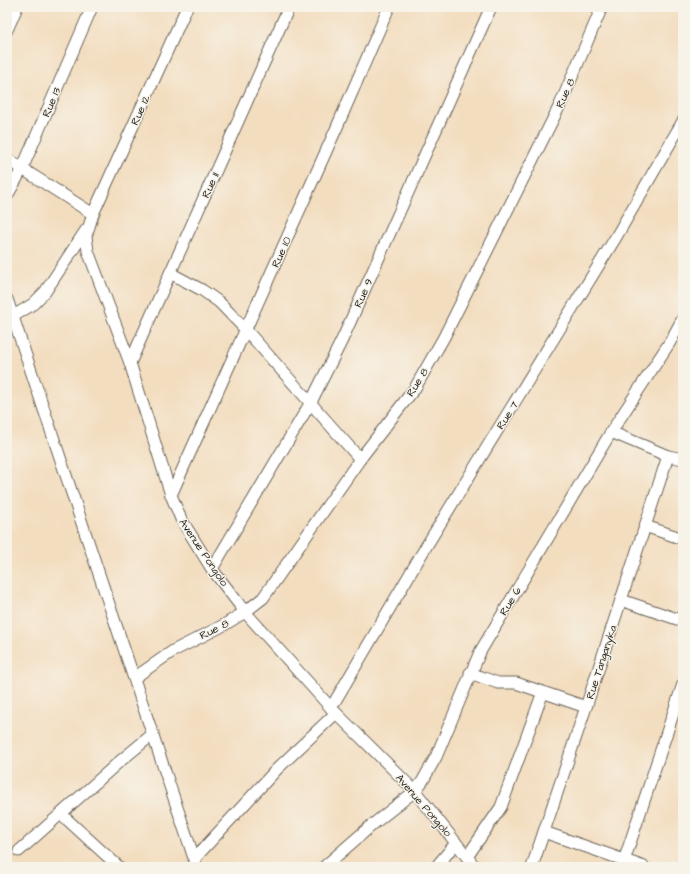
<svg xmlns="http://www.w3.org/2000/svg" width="690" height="874" font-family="'Architects Daughter',sans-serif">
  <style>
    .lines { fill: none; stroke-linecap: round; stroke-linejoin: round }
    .street-casing { stroke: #676055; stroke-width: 13 }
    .street { stroke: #fff; stroke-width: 11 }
    .labels { text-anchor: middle; stroke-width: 3; stroke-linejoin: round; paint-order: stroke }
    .street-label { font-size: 11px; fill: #1c1c1c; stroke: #f7f3e8 }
  </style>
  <rect width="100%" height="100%" fill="#f7f3e8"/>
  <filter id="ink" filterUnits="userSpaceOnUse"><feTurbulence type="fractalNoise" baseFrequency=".025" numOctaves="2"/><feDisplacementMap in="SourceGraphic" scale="8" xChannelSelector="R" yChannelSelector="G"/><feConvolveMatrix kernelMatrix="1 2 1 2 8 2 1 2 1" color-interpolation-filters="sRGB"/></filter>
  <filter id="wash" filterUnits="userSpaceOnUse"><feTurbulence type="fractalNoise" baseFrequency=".012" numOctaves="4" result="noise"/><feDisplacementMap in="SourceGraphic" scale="16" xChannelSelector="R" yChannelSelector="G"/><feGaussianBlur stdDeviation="0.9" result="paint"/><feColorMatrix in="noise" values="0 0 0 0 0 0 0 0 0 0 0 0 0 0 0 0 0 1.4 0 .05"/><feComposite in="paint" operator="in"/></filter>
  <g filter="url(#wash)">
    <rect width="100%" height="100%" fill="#f3ddbf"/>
  </g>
  <g filter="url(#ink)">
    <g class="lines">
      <defs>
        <g id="street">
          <polyline points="187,7 93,214 86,236 88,251 130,363 171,495 181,519 212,569 245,612 331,708 415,791 475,867"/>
          <polyline points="7,30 17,7"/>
          <polyline points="7,159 93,214"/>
          <polyline points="7,196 22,169 92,7"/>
          <polyline points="170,273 202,290 219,302 246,330 360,459"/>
          <polyline points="7,299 197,867"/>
          <polyline points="12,317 33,304 45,292 86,230"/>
          <polyline points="130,363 289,7"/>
          <polyline points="611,432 668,456 683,459"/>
          <polyline points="171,495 337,127 389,7"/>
          <polyline points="645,526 683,539"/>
          <polyline points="212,569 311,402 342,340 491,7"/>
          <polyline points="621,600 683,621"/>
          <polyline points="470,673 498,683 516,683 586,707"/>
          <polyline points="134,678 173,651 224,625 245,612 263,598 360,459 415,388 444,337 560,105 602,7"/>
          <polyline points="331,708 427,545 616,237 683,121"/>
          <polyline points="61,814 119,867"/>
          <polyline points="544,832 644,867"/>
          <polyline points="19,851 119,762 153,734"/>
          <polyline points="467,857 501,807 543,692"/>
          <polyline points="194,859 277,769 336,713"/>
          <polyline points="324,867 372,825 415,791 422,782 436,757 480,652 611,432 670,342 683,318"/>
          <polyline points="436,867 456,843"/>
          <polyline points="532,867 586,707 668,456"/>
          <polyline points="622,867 683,684"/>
        </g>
      </defs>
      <use href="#street" class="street-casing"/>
      <use href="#street" class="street"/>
    </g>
  </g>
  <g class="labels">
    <g class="street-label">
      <text transform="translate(565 93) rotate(-66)" y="4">Rue 8</text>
      <text transform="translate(51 102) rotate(-67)" y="4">Rue 13</text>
      <text transform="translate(140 110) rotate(-66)" y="4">Rue 12</text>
      <text transform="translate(210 185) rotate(-66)" y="4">Rue 11</text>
      <text transform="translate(281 252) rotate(-66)" y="4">Rue 10</text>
      <text transform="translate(363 293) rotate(-66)" y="4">Rue 9</text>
      <text transform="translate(417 382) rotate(-58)" y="4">Rue 8</text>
      <text transform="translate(507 415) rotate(-58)" y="4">Rue 7</text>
      <text transform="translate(204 552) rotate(56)" y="4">Avenue Pongolo</text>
      <text transform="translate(510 601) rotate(-59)" y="4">Rue 6</text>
      <text transform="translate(214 629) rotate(-27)" y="4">Rue 8</text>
      <text transform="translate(601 662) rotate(-72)" y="4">Rue Tanganyka</text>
      <text transform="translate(424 805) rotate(49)" y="4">Avenue Pongolo</text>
    </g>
  </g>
  <rect width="690" height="874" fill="none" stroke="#f7f3e8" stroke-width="24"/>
</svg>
